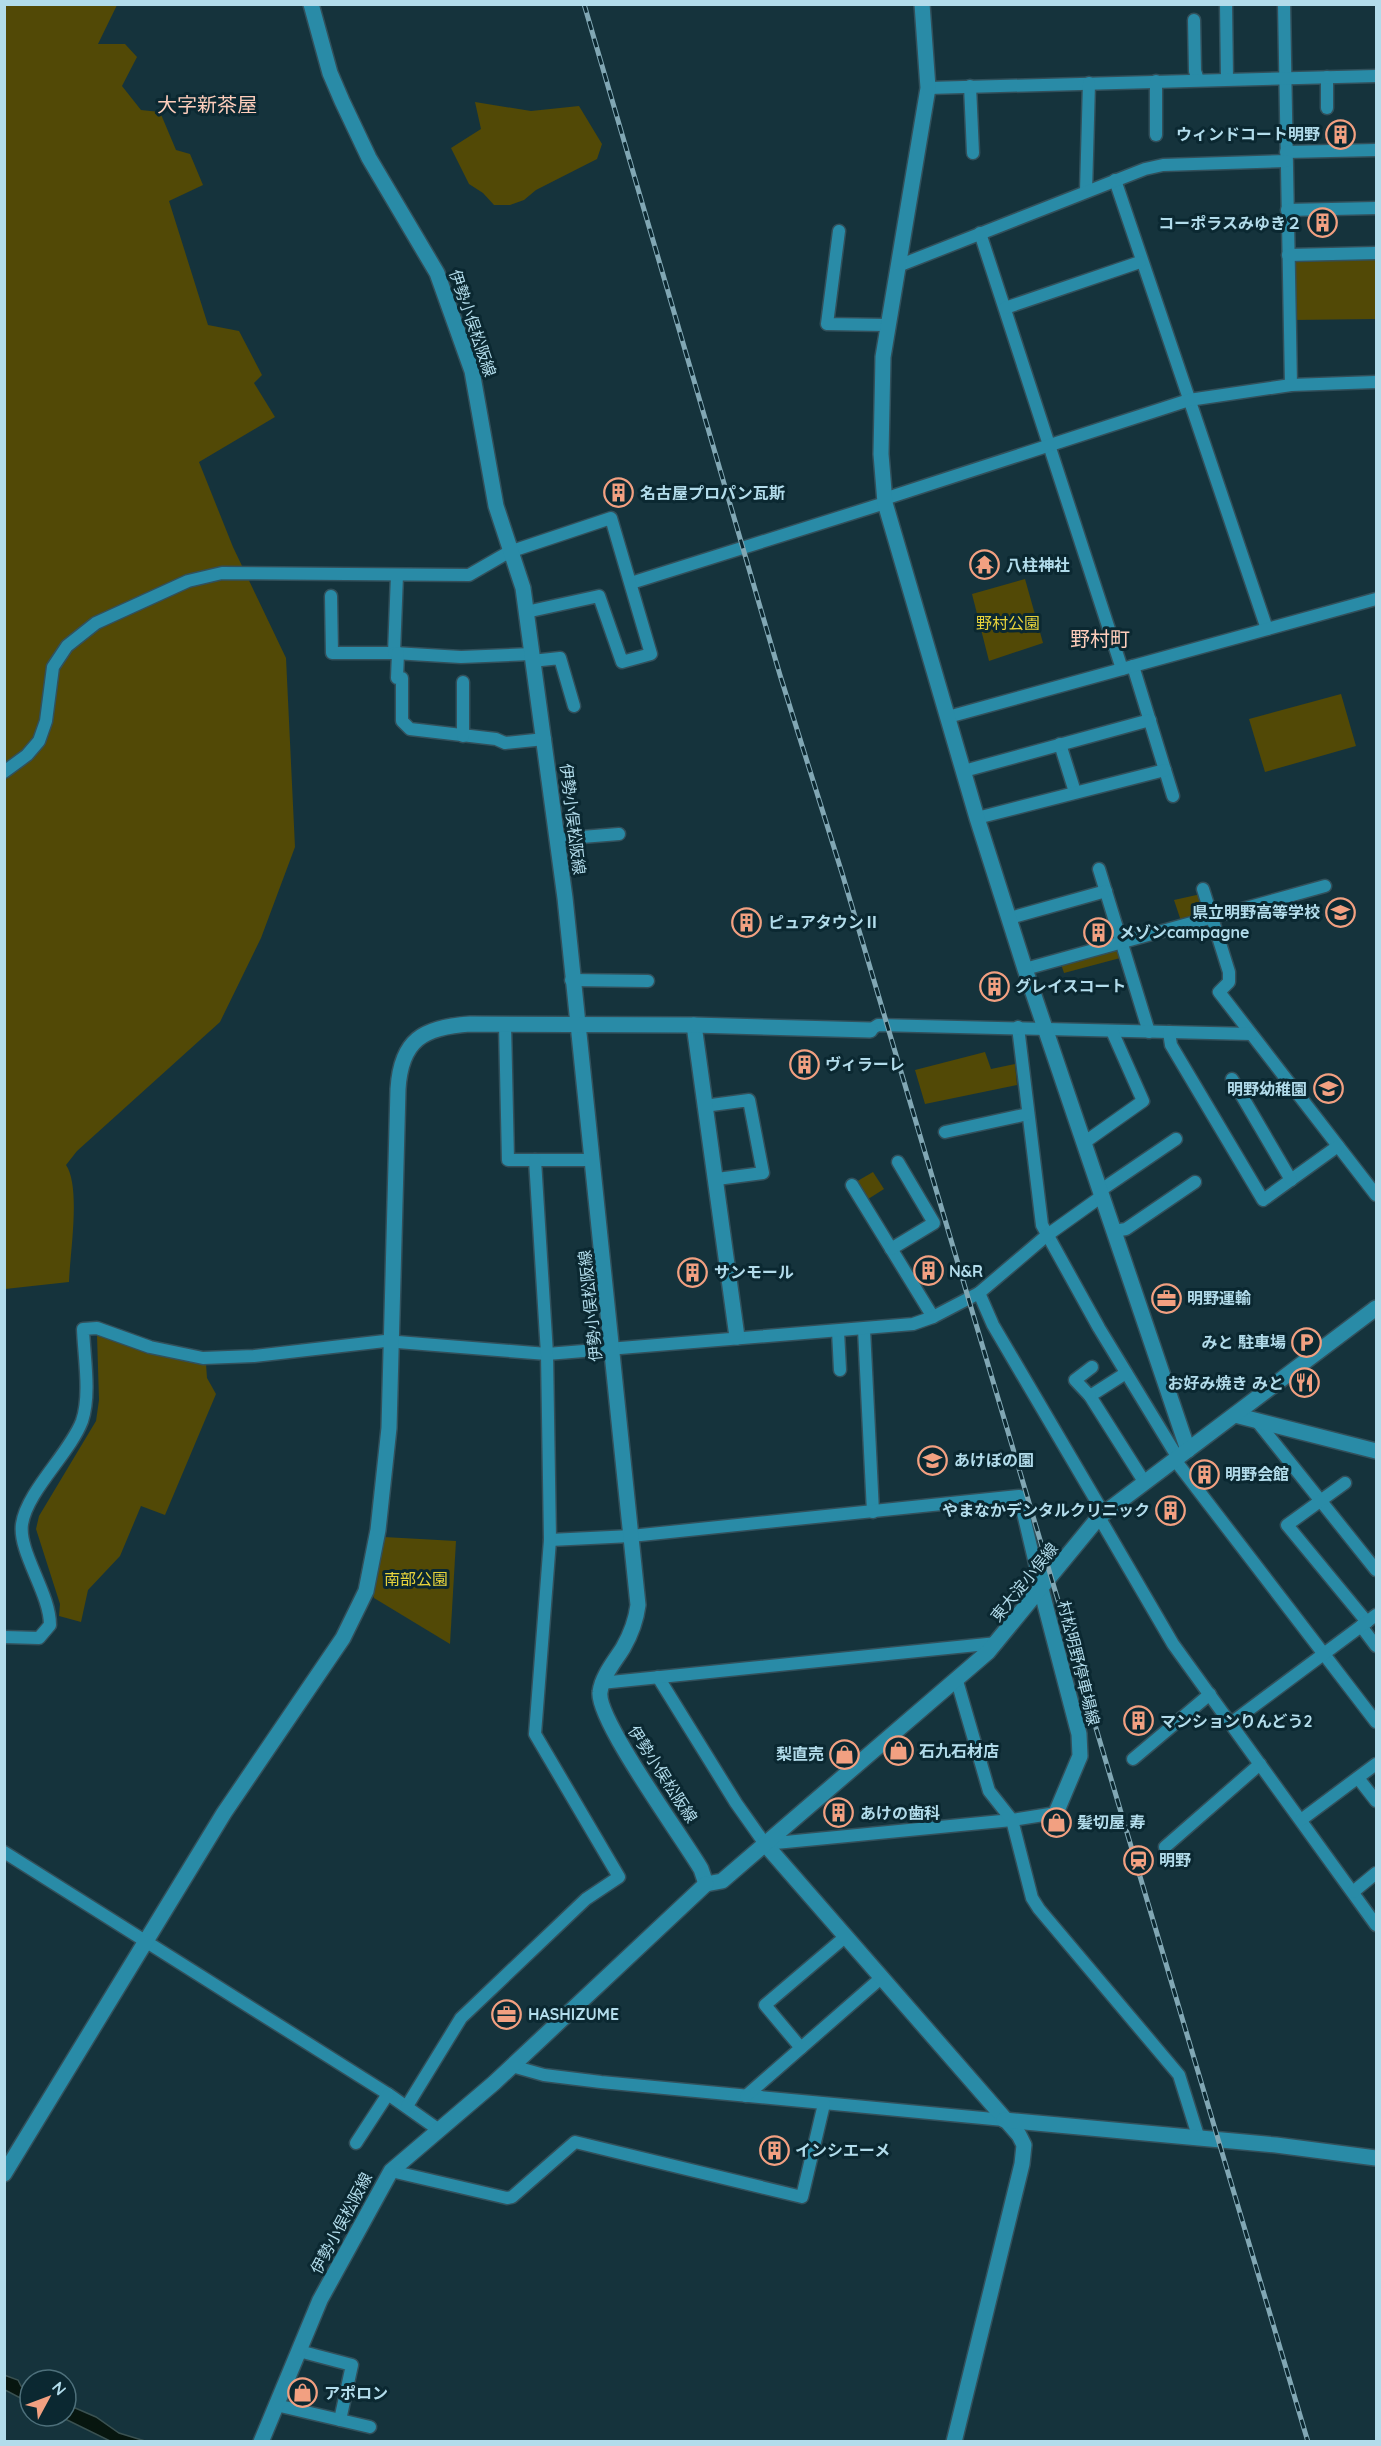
<svg xmlns="http://www.w3.org/2000/svg" width="1381" height="2446" font-family="Quicksand,'Noto Sans JP',sans-serif">
  <style>
    .green { fill: #524906 }
    .water { fill: #07160f; stroke: #3a5151; stroke-width: 1.5 }
    .lines { fill: none; stroke-linecap: round; stroke-linejoin: round }
    .street-casing { stroke: #32505b; stroke-width: 15 }
    .secondary-casing { stroke: #32505b; stroke-width: 18 }
    .street { stroke: #298ba7; stroke-width: 12 }
    .secondary { stroke: #298ba7; stroke-width: 15 }
    .rail-casing { stroke: #81a7b4; stroke-width: 5 }
    .rail { stroke: #0b2831; stroke-width: 3; stroke-dasharray: 9; stroke-linecap: butt }
    .labels { text-anchor: middle; stroke-width: 6; stroke-linejoin: round; paint-order: stroke }
    .poi-label { font-size: 16px; font-weight: bold; fill: #b2dceb; stroke: #0b2831; text-anchor: start }
    .street-label { font-size: 16px; fill: #b2dceb; stroke: #0b2831 }
    .park-label { font-size: 16px; fill: #e7d33b; stroke: #0b2831 }
    .quarter-label { font-size: 20px; fill: #fecebc; stroke: #0b2831 }
  </style>
  <rect width="100%" height="100%" fill="#15333c"/>
  <g class="green">
    <path d="M4,5H117L98,44H125L137,57L122,86L141,110L160,112L176,150L190,154L203,185L169,201L208,325L239,331L262,375L254,383L275,417L199,462L233,547L286,658L295,847L261,938L220,1022L77,1151L66,1165C81,1187 70,1253 69,1282L5,1289Z"/>
    <polygon points="475,102 531,111 579,106 602,144 597,159 536,190 524,200 510,205 494,205 483,193 469,184 451,148 481,129"/>
    <polygon points="1376,259 1376,319 1292,320 1293,265 1299,260"/>
    <polygon points="1025,579 1043,643 989,661 972,594"/>
    <polygon points="1341,694 1356,746 1265,772 1249,719"/>
    <polygon points="1201,894 1209,916 1182,924 1174,900"/>
    <polygon points="1121,947 1124,957 1064,973 1061,964"/>
    <polygon points="985,1052 991,1069 1015,1064 1017,1085 925,1104 915,1070"/>
    <polygon points="873,1172 884,1189 865,1201 854,1183"/>
    <polygon points="97,1335 147,1353 153,1351 206,1364 207,1378 216,1394 165,1515 141,1506 120,1556 88,1590 81,1622 59,1616 60,1604 36,1529 39,1516 96,1421 99,1400"/>
    <polygon points="384,1537 456,1541 450,1644 374,1598 372,1593"/>
  </g>
  <g class="water">
    <polygon points="4,2375 18,2380 21,2386 30,2391 30,2403 5,2390"/>
    <polygon points="66,2404 96,2417 119,2433 145,2441 110,2441 59,2416 66,2416"/>
  </g>
  <g class="lines">
    <defs>
      <g id="street">
        <polyline points="1226,4 1227,79"/>
        <polyline points="1284,4 1291,385"/>
        <polyline points="1194,20 1195,71 1198,80"/>
        <polyline points="1327,77 1327,108"/>
        <polyline points="970,86 973,153"/>
        <polyline points="928,88 1376,76"/>
        <polyline points="1156,135 1156,81"/>
        <polyline points="1286,152 1376,150"/>
        <polyline points="1115,180 1267,629"/>
        <polyline points="1086,191 1089,83"/>
        <polyline points="1287,210 1376,208"/>
        <polyline points="839,231 827,324 886,325"/>
        <polyline points="980,233 1122,669"/>
        <polyline points="1288,255 1376,253"/>
        <polyline points="898,266 1145,169 1163,165 1286,161"/>
        <polyline points="1005,308 1140,262"/>
        <polyline points="884,499 1189,400 1291,385 1376,382"/>
        <polyline points="631,583 885,503"/>
        <polyline points="331,596 332,653 394,653 397,575"/>
        <polyline points="394,653 461,657 531,654"/>
        <polyline points="398,653 397,678 402,678 402,721 410,729 496,739 505,743 545,739"/>
        <polyline points="532,661 560,658 574,706"/>
        <polyline points="1133,666 1173,796"/>
        <polyline points="948,717 1376,599"/>
        <polyline points="463,736 463,682"/>
        <polyline points="1060,744 1075,792"/>
        <polyline points="964,771 1150,720"/>
        <polyline points="4,772 27,755 39,741 46,721 53,667 67,646 96,623 188,581 222,573 469,575 509,552 611,518 651,654 622,662 599,596 526,612"/>
        <polyline points="977,818 1165,770"/>
        <polyline points="557,839 619,834"/>
        <polyline points="1099,869 1149,1032"/>
        <polyline points="1203,889 1229,972 1229,982 1219,992 1376,1195"/>
        <polyline points="1010,918 1106,891"/>
        <polyline points="1025,969 1325,886"/>
        <polyline points="571,980 648,981"/>
        <polyline points="505,1025 508,1160 593,1160"/>
        <polyline points="1018,1027 1042,1225 1099,1328 1178,1458"/>
        <polyline points="870,1030 878,1025 1251,1034"/>
        <polyline points="1169,1032 1171,1045 1263,1200 1338,1146"/>
        <polyline points="1232,1079 1291,1180"/>
        <polyline points="704,1106 749,1100 763,1173 717,1179"/>
        <polyline points="945,1132 1028,1114"/>
        <polyline points="1085,1142 1143,1101 1112,1031"/>
        <polyline points="852,1185 933,1317"/>
        <polyline points="1101,1190 1176,1139"/>
        <polyline points="1114,1231 1126,1229 1195,1182"/>
        <polyline points="891,1249 934,1223 898,1162"/>
        <polyline points="979,1293 993,1325 1104,1514"/>
        <polyline points="864,1329 873,1512"/>
        <polyline points="838,1331 840,1370"/>
        <polyline points="1126,1373 1090,1396 1145,1483"/>
        <polyline points="1090,1396 1075,1380 1092,1367"/>
        <polyline points="1256,1420 1376,1570"/>
        <polyline points="1175,1460 1376,1722"/>
        <polyline points="1345,1483 1287,1525 1367,1622"/>
        <polyline points="1099,1517 1173,1644 1376,1925"/>
        <polyline points="550,1540 631,1536 1019,1496 1041,1589"/>
        <polyline points="1361,1626 1376,1646"/>
        <path d="M4,1637L39,1638L50,1625C50,1593 18,1552 22,1524C27,1491 70,1453 82,1421C91,1394 84,1357 83,1329L97,1328L150,1347L203,1358L254,1356L385,1341L547,1354L913,1324L933,1317L979,1293L1046,1236L1102,1196"/>
        <polyline points="658,1677 736,1803 765,1844 1012,1820 1056,1813"/>
        <polyline points="957,1681 989,1791 1012,1820 1032,1898 1039,1909 1179,2075 1199,2139"/>
        <polyline points="601,1683 997,1643"/>
        <polyline points="1231,1723 1376,1615"/>
        <polyline points="1133,1759 1210,1694"/>
        <polyline points="1358,1778 1376,1801"/>
        <polyline points="1301,1820 1376,1764"/>
        <polyline points="1165,1847 1260,1764"/>
        <polyline points="4,1852 388,2094 439,2130"/>
        <polyline points="1353,1892 1376,1873"/>
        <polyline points="801,2048 765,2005 845,1937"/>
        <polyline points="512,2066 544,2075 601,2082 1004,2120"/>
        <polyline points="746,2096 881,1978"/>
        <polyline points="407,2106 461,2018 586,1899 619,1877 535,1734 550,1540 547,1354 535,1160"/>
        <polyline points="356,2143 388,2094"/>
        <polyline points="391,2171 507,2198 512,2197 575,2142 802,2197 824,2104"/>
        <polyline points="299,2351 352,2365 340,2420"/>
        <polyline points="276,2405 370,2427"/>
      </g>
      <g id="secondary">
        <path d="M311,4L330,73L342,101L369,158L437,273L472,371L496,506L523,588L565,898L638,1605C636,1621 631,1634 623,1648C615,1661 602,1676 600,1692C596,1719 683,1838 701,1869L706,1884"/>
        <polyline points="922,4 928,88 883,357 881,454 885,503 977,818 1025,969 1188,1450"/>
        <polyline points="694,1025 737,1337"/>
        <polyline points="1235,1415 1376,1451"/>
        <polyline points="1041,1589 1079,1734 1080,1756 1056,1813"/>
        <polyline points="765,1844 1019,2135 1024,2145 1022,2164 954,2442"/>
        <polyline points="706,1884 722,1881 988,1652 1099,1517 1376,1308"/>
        <polyline points="1004,2120 1276,2145 1376,2158"/>
        <path d="M4,2174L224,1813L343,1638L366,1591L378,1530L389,1428L398,1089C401,1040 423,1027 470,1024L694,1025L870,1030"/>
        <polyline points="261,2442 320,2300 391,2171 494,2083 706,1884"/>
      </g>
    </defs>
    <use href="#street" class="street-casing"/>
    <use href="#secondary" class="secondary-casing"/>
    <use href="#street" class="street"/>
    <use href="#secondary" class="secondary"/>
    <defs>
      <polyline id="rail" points="584,4 780,675 842,873 1308,2442"/>
    </defs>
    <use href="#rail" class="rail-casing"/>
    <use href="#rail" class="rail"/>
  </g>
  <defs>
    <symbol id="building-ring" viewBox="-11 -11 22 22"><circle r="9.5" fill="#0b2831" stroke="#f2a081" stroke-width="1.5"/><path d="M-4-6H4V6H1V3H-1V6H-4ZM-2.5-4.3h1.7v1.8h-1.7ZM.8-4.3h1.7v1.8H.8ZM-2.5-1h1.7V.8h-1.7ZM.8-1h1.7V.8H.8Z" fill="#f2a081"/></symbol>
    <symbol id="temple-ring" viewBox="-11 -11 22 22"><circle r="9.5" fill="#0b2831" stroke="#f2a081" stroke-width="1.5"/><path d="M0-6L5-2H3V0L6.5 2.5H4V6H1.5V3h-3V6H-4V2.5H-6.5L-3 0V-2H-5Z" fill="#f2a081"/></symbol>
    <symbol id="school-ring" viewBox="-11 -11 22 22"><circle r="9.5" fill="#0b2831" stroke="#f2a081" stroke-width="1.5"/><path d="M0-5L7-2L0 1L-7-2ZM-4 1L0 2.5L4 1V4Q0 6-4 4Z" fill="#f2a081"/></symbol>
    <symbol id="office-ring" viewBox="-11 -11 22 22"><circle r="9.5" fill="#0b2831" stroke="#f2a081" stroke-width="1.5"/><path d="M-6-3h4V-5.5h4V-3h4V5H-6ZM-1-4.5V-3h2v-1.5ZM-6 0V1H6V0Z" fill="#f2a081"/></symbol>
    <symbol id="parking-ring" viewBox="-11 -11 22 22"><circle r="9.5" fill="#0b2831" stroke="#f2a081" stroke-width="1.5"/><path d="M-3.5-5.5H1a3.5 3.5 0 0 1 0 7H-1V5.5H-3.5ZM-1-3.4V-.6H.8a1.4 1.4 0 0 0 0-2.8Z" fill="#f2a081"/></symbol>
    <symbol id="restaurant-ring" viewBox="-11 -11 22 22"><circle r="9.5" fill="#0b2831" stroke="#f2a081" stroke-width="1.5"/><path d="M-5-6h1v4h1v-4h1v4h1v-4h1v5L-1.5 .5V6h-2V.5L-5-1ZM5-6V6H3V1.5H1.5Q1.5-4 5-6Z" fill="#f2a081"/></symbol>
    <symbol id="shop-ring" viewBox="-11 -11 22 22"><circle r="9.5" fill="#0b2831" stroke="#f2a081" stroke-width="1.5"/><path d="M-5-2.5h2.3a2.7 3.5 0 0 1 5.4 0H5L5.5 6h-11ZM-1.5-2.5h3a1.5 2.3 0 0 0-3 0Z" fill="#f2a081"/></symbol>
    <symbol id="station-ring" viewBox="-11 -11 22 22"><circle r="9.5" fill="#0b2831" stroke="#f2a081" stroke-width="1.5"/><path d="M-3-6H3Q5-6 5-4V2Q5 4 3 4L4.5 6H3L1.5 4h-3L-3 6H-4.5L-3 4Q-5 4-5 2V-4Q-5-6-3-6ZM-3.5-4v3h7v-3ZM-3.5 1v1.5H-2V1ZM2 1v1.5H3.5V1Z" fill="#f2a081"/></symbol>
  </defs>
  <g fill-rule="evenodd">
    <use href="#building-ring" x="1324" y="118" width="33" height="33"/>
    <use href="#building-ring" x="1306" y="206" width="33" height="33"/>
    <use href="#building-ring" x="602" y="476" width="33" height="33"/>
    <use href="#temple-ring" x="968" y="548" width="33" height="33"/>
    <use href="#school-ring" x="1324" y="896" width="33" height="33"/>
    <use href="#building-ring" x="730" y="906" width="33" height="33"/>
    <use href="#building-ring" x="1082" y="916" width="33" height="33"/>
    <use href="#building-ring" x="978" y="970" width="33" height="33"/>
    <use href="#building-ring" x="788" y="1048" width="33" height="33"/>
    <use href="#school-ring" x="1312" y="1072" width="33" height="33"/>
    <use href="#building-ring" x="912" y="1254" width="33" height="33"/>
    <use href="#building-ring" x="676" y="1256" width="33" height="33"/>
    <use href="#office-ring" x="1150" y="1282" width="33" height="33"/>
    <use href="#parking-ring" x="1290" y="1326" width="33" height="33"/>
    <use href="#restaurant-ring" x="1288" y="1366" width="33" height="33"/>
    <use href="#school-ring" x="916" y="1444" width="33" height="33"/>
    <use href="#building-ring" x="1188" y="1458" width="33" height="33"/>
    <use href="#building-ring" x="1154" y="1494" width="33" height="33"/>
    <use href="#building-ring" x="1122" y="1704" width="33" height="33"/>
    <use href="#shop-ring" x="882" y="1734" width="33" height="33"/>
    <use href="#shop-ring" x="828" y="1738" width="33" height="33"/>
    <use href="#building-ring" x="822" y="1796" width="33" height="33"/>
    <use href="#shop-ring" x="1040" y="1806" width="33" height="33"/>
    <use href="#station-ring" x="1122" y="1844" width="33" height="33"/>
    <use href="#office-ring" x="490" y="1998" width="33" height="33"/>
    <use href="#building-ring" x="758" y="2134" width="33" height="33"/>
    <use href="#shop-ring" x="286" y="2376" width="33" height="33"/>
  </g>
  <g class="labels">
    <g class="poi-label">
      <text x="1320" y="140" text-anchor="end">ウィンドコート明野</text>
      <text x="1302" y="229" text-anchor="end">コーポラスみゆき２</text>
      <text x="640" y="499">名古屋プロパン瓦斯</text>
      <text x="1006" y="571">八柱神社</text>
      <text x="1320" y="918" text-anchor="end">県立明野高等学校</text>
      <text x="768" y="928">ピュアタウンⅡ</text>
      <text x="1119" y="938">メゾンcampagne</text>
      <text x="1015" y="992">グレイスコート</text>
      <text x="825" y="1070">ヴィラーレ</text>
      <text x="1307" y="1095" text-anchor="end">明野幼稚園</text>
      <text x="949" y="1277">N&amp;R</text>
      <text x="714" y="1278">サンモール</text>
      <text x="1187" y="1304">明野運輸</text>
      <text x="1286" y="1348" text-anchor="end">みと 駐車場</text>
      <text x="1284" y="1389" text-anchor="end">お好み焼き みと</text>
      <text x="954" y="1466">あけぼの園</text>
      <text x="1225" y="1480">明野会館</text>
      <text x="1150" y="1516" text-anchor="end">やまなかデンタルクリニック</text>
      <text x="1160" y="1727">マンションりんどう2</text>
      <text x="919" y="1757">石九石材店</text>
      <text x="824" y="1760" text-anchor="end">梨直売</text>
      <text x="860" y="1819">あけの歯科</text>
      <text x="1077" y="1828">髪切屋 寿</text>
      <text x="1159" y="1866">明野</text>
      <text x="528" y="2020">HASHIZUME</text>
      <text x="795" y="2156">インシエーメ</text>
      <text x="324" y="2399">アポロン</text>
    </g>
    <g class="street-label">
      <text transform="translate(473 323) rotate(71)" y="6">伊勢小俣松阪線</text>
      <text transform="translate(573 819) rotate(83)" y="6">伊勢小俣松阪線</text>
      <text transform="translate(590 1306) rotate(-96)" y="6">伊勢小俣松阪線</text>
      <text transform="translate(1024 1582) rotate(-51)" y="6">東大淀小俣線</text>
      <text transform="translate(1079 1663) rotate(76)" y="6">村松明野停車場線</text>
      <text transform="translate(663 1774) rotate(57)" y="6">伊勢小俣松阪線</text>
      <text transform="translate(341 2223) rotate(-62)" y="6">伊勢小俣松阪線</text>
    </g>
    <g class="park-label">
      <text x="1008" y="629">野村公園</text>
      <text x="416" y="1585">南部公園</text>
    </g>
    <g class="quarter-label">
      <text x="207" y="112">大字新茶屋</text>
      <text x="1100" y="646">野村町</text>
    </g>
  </g>
  <rect width="1381" height="2446" fill="none" stroke="#b2dceb" stroke-width="12"/>
  <g transform="translate(48 2398) rotate(49)"><circle r="28" fill="#0b2831" stroke="#4e707b" stroke-width="1.5"/>
  <path d="M0-4.5L10 22L0 15L-10 22Z" fill="#f2a081"/>
  <text y="-9" font-size="16" font-weight="bold" text-anchor="middle" fill="#b2dceb">N</text>
  </g>
</svg>
